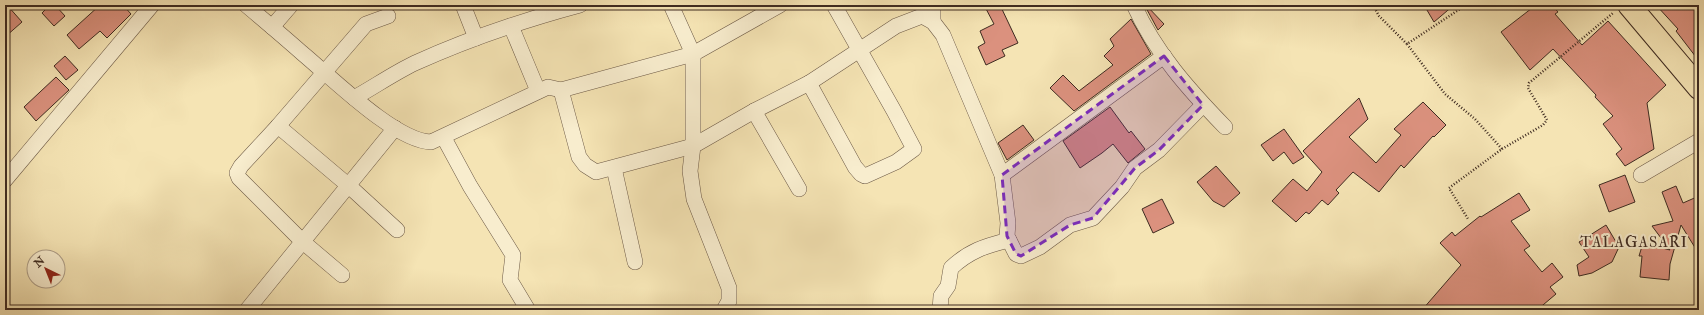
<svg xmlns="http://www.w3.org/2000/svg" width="1704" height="315" font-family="'IM FELL Double Pica',serif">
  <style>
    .building { fill: #db917e; stroke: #3e2b21 }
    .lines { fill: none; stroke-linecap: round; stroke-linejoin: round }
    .minor-casing { stroke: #6c5946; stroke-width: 16 }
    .primary-casing { stroke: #3e2b21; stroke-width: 24 }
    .path { stroke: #3e2b21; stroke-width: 2.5; stroke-dasharray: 1 2; stroke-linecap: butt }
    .minor { stroke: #f8edce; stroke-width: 15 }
    .primary { stroke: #f5e4b4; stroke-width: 22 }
    .marked { fill: #7b2cbf; fill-opacity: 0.2; stroke: #7b2cbf; stroke-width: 3; stroke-dasharray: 8 5; stroke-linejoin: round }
    .labels { text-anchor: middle; stroke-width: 4; stroke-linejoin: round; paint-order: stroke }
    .quarter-label { font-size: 15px; letter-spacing: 1px; fill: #3e2b21; stroke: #f8edce }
  </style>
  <rect width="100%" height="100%" fill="#f5e4b4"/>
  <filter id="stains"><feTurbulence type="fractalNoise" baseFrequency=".005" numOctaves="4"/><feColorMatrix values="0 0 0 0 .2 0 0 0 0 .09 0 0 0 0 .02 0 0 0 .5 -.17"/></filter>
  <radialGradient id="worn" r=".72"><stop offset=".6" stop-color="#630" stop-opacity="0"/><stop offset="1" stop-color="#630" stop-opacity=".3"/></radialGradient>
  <g class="building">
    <polygon points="5,5 7,5 22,22 5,37"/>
    <polygon points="50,5 55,5 65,16 54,26 42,13"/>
    <polygon points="100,5 123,5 131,14 107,38 100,31 79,49 67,35"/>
    <polygon points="984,5 1000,5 1018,43 1002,50 1005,56 986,65 978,47 985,43 980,31 994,24"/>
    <polygon points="1146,5 1164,24 1158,30 1145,6"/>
    <polygon points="1424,5 1454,5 1434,22"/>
    <polygon points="1536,5 1552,5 1558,12 1555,14 1582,45 1608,21 1666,85 1647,103 1654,149 1625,166 1616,154 1622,149 1603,124 1613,116 1595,97 1596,95 1553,49 1530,70 1501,32"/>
    <polygon points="1656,5 1699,5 1699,61 1676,31 1678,29"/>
    <polygon points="1131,19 1151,54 1074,111 1050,88 1063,75 1079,91 1113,65 1104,56 1114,46 1110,39"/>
    <polygon points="65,56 78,70 66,80 54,66"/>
    <polygon points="56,77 69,90 36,121 24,107"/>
    <polygon points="1359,98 1368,119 1349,137 1376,163 1401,135 1394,129 1423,102 1446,125 1434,137 1433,136 1404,168 1401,165 1379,192 1353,172 1336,190 1339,193 1328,205 1322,200 1309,214 1306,212 1296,222 1272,201 1293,179 1307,191 1322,172 1303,151"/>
    <polygon points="1110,107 1129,133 1131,131 1145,149 1128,163 1113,144 1102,153 1080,168 1063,141"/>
    <polygon points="1023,125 1034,140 1007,160 998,143"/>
    <polygon points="1284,129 1304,157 1293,164 1284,152 1273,161 1261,145"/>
    <polygon points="1216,166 1240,193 1224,207 1213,201 1197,182"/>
    <polygon points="1625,175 1635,202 1609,212 1599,185"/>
    <polygon points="1676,186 1683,203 1699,196 1699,254 1681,225 1670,264 1669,280 1640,277 1642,256 1639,256 1643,243 1670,250 1652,226 1673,221 1662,192"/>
    <polygon points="1519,193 1530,210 1511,221 1530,246 1524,250 1542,272 1552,263 1563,277 1550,287 1556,294 1537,310 1422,310 1461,265 1440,243 1452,232 1455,236 1480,216 1481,217"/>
    <polygon points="1162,199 1174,223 1153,233 1142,209"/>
    <polygon points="1606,225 1619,247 1612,262 1592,273 1579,276 1577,265 1589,257 1579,242"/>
  </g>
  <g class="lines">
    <defs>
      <g id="minor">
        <path d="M246,5C265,21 284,37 302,53C331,77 395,141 431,142L548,87L561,90L693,54L780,5"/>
        <polyline points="463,5 476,38"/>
        <polyline points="671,5 693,54 693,146 690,171 694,199 729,288 729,301 724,310"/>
        <polyline points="933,5 933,22"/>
        <path d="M1134,5C1155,52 1189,90 1225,127"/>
        <polyline points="511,26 538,91"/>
        <polyline points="272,27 291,5"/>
        <polyline points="809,83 855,167 861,174 865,176 896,162 914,149 894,111 834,5"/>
        <polyline points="561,90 579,157 585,165 596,172 693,146 754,111 809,83 896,26 922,16 933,22 943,35 1002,175 1008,223 1007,236 1016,254 1021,256 1040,247 1070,225 1093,218 1122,187 1135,168 1159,150 1203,105"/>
        <path d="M354,98C374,87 394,73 415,63C468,39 524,20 580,5"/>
        <polyline points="754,111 799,189"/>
        <polyline points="278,126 349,186 397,230"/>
        <polyline points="444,138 470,186 513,255 510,280 528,310"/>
        <polyline points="614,168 635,262"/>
        <polyline points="1002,175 1164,56"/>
        <polyline points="1641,175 1699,141"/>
        <polyline points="5,180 152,5"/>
        <polyline points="342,275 303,242 239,178 237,173 241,166 278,126 366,24 388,16"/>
        <polyline points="247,310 395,128"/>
        <path d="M940,310L941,296L948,286L951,268C969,251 985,246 1009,240"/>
      </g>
      <polyline id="primary" points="1629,5 1699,88"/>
    </defs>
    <use href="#minor" class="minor-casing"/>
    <use href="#primary" class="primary-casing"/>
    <g class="path">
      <polyline points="1373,5 1379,16 1407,44 1466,5"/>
      <polyline points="1407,44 1445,94 1475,119 1502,149 1449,188 1468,219"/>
      <polyline points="1502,149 1543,125 1547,120 1528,88 1529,83 1613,13"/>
    </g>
    <use href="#minor" class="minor"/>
    <use href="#primary" class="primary"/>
  </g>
  <path class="marked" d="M1164,56L1203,105L1159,150L1135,168L1093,218L1070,225L1021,256L1016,254L1007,236L1002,175Z"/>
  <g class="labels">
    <g class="quarter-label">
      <text x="1634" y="247">TALAGASARI</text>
    </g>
  </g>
  <rect width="1704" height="315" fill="none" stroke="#f5e4b4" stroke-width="20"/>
  <rect x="6" y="6" width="1692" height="303" fill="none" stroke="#3e2b21" stroke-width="2"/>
  <rect x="10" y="10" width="1684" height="295" fill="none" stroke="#3e2b21"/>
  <g transform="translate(46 269) rotate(317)"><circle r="19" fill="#f8edce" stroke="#ae9f89"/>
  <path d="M0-3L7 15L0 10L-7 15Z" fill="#8f2418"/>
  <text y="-6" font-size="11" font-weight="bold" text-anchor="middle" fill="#3e2b21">N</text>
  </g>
  <rect width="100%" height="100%" filter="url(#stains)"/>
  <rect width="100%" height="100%" fill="url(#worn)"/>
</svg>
